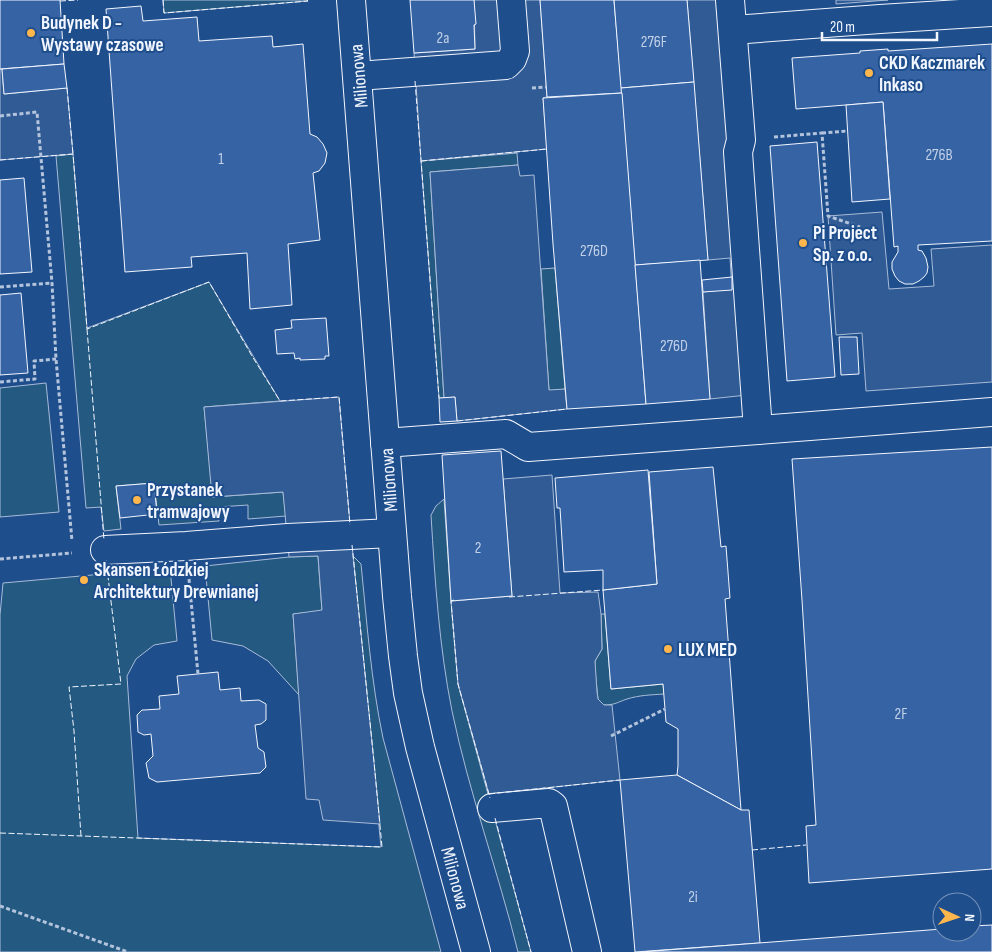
<svg xmlns="http://www.w3.org/2000/svg" width="992" height="952" font-family="'Sofia Sans Condensed',sans-serif">
  <style>
    .green { fill: #245a82; stroke: #a8bbd7 }
    .parking { fill: #305b95; stroke: #a8bbd7 }
    .building { fill: #3563a3; stroke: #f2f6ff }
    .lines { fill: none; stroke-linecap: round; stroke-linejoin: round }
    .minor-casing { stroke: #f2f6ff; stroke-width: 30 }
    .path { stroke: #b3c4dc; stroke-width: 3; stroke-dasharray: 4 2.5; stroke-linecap: butt }
    .minor { stroke: #1f4e8c; stroke-width: 28 }
    .fence { stroke: #f2f6ff; stroke-width: 1; stroke-dasharray: 6 2.5; stroke-linecap: butt }
    .poi-dot { fill: #ffb74d; stroke: #1f4e8c; stroke-width: 2 }
    .labels { text-anchor: middle; stroke-width: 4; stroke-linejoin: round; paint-order: stroke }
    .number-label { font-size: 16px; fill: #c3d1e8 }
    .poi-label { font-size: 19px; font-weight: bold; fill: #f2f6ff; stroke: #1f4e8c; text-anchor: start }
    .street-label { font-size: 19px; fill: #f2f6ff; stroke: #1f4e8c }
  </style>
  <rect width="100%" height="100%" fill="#1f4e8c"/>
  <g class="green">
    <polygon points="163,0 307,0 308,1 164,13"/>
    <polygon points="517,153 518,165 430,172 444,398 439,398 421,161"/>
    <polygon points="73,154 87,328 209,282 280,401 204,407 213,497 283,492 286,516 248,519 248,505 218,507 219,521 159,525 154,483 116,486 121,529 104,531 101,507 86,508 56,156"/>
    <polygon points="555,268 565,389 549,391 541,269"/>
    <polygon points="46,383 59,512 0,517 0,388"/>
    <path d="M444,499L451,601L458,684L531,952H518C498,871 469,793 452,711C439,646 435,580 431,515L436,506Z"/>
    <polygon points="318,556 322,611 293,614 299,695 268,661 243,646 212,640 205,566 289,557"/>
    <path d="M353,556L361,564C367,623 371,681 383,738L441,952H0V615L3,583L170,568L177,641L154,645L136,659L127,676L138,838L381,847Z"/>
    <path d="M601,614H605L611,689L663,684L664,694C651,695 640,695 627,699C618,702 615,705 604,705L598,699L595,670V661L602,649Z"/>
  </g>
  <g class="parking">
    <polygon points="474,0 540,0 547,97 543,98 547,149 421,161 414,53 475,49"/>
    <polygon points="687,0 730,0 756,394 710,399 703,292 732,289 730,258 708,260"/>
    <polygon points="836,0 888,0 836,4"/>
    <polygon points="0,69 2,69 4,94 67,88 73,154 0,160"/>
    <polygon points="518,165 520,176 534,175 549,390 565,389 567,409 457,421 455,397 444,398 430,172"/>
    <polygon points="882,212 889,289 934,286 931,249 992,245 992,382 866,391 862,333 836,335 828,216"/>
    <polygon points="339,397 351,535 374,762 380,824 323,820 319,800 306,799 293,614 322,610 318,556 289,557 283,492 212,497 204,407"/>
    <polygon points="552,475 560,593 598,592 601,614 602,649 595,661 597,692 598,699 604,705 612,705 620,780 489,794 458,684 451,601 512,596 503,479"/>
  </g>
  <g class="building">
    <polygon points="0,0 60,0 64,64 0,69"/>
    <polygon points="410,0 474,0 476,24 474,25 475,49 414,53"/>
    <polygon points="540,0 614,0 622,93 547,97"/>
    <polygon points="614,0 687,0 694,82 621,88"/>
    <polygon points="141,6 143,21 197,17 199,41 272,36 273,47 303,44 310,134 317,137 323,144 327,153 325,163 319,171 313,173 320,240 288,244 292,305 250,309 247,253 191,257 192,267 125,272 106,9"/>
    <polygon points="992,44 992,241 918,245 918,250 922,251 926,258 928,267 927,273 924,277 919,281 913,284 905,284 899,281 895,276 892,269 892,262 898,252 898,246 894,247 883,102 796,109 792,58 860,53 860,51 888,49 888,51"/>
    <polygon points="64,64 67,88 4,94 2,69"/>
    <polygon points="694,82 708,260 635,265 621,88"/>
    <polygon points="622,93 646,404 567,409 553,244 543,98"/>
    <polygon points="883,102 890,199 852,202 846,105"/>
    <polygon points="817,142 835,377 787,381 770,146"/>
    <polygon points="24,178 32,272 0,274 0,180"/>
    <polygon points="700,260 710,399 646,404 635,265"/>
    <polygon points="732,277 732,290 703,292 702,280"/>
    <polygon points="21,293 28,373 0,375 0,295"/>
    <polygon points="326,318 329,356 325,356 325,359 300,360 300,358 295,359 294,353 277,354 275,330 292,328 291,320"/>
    <polygon points="839,337 857,337 859,374 841,375"/>
    <polygon points="455,397 457,421 440,422 439,398"/>
    <polygon points="992,447 992,869 809,883 806,826 816,825 802,600 792,459"/>
    <polygon points="501,451 512,596 451,601 442,455"/>
    <polygon points="713,467 721,547 726,546 730,598 725,599 741,810 677,775 678,766 678,729 666,722 663,684 611,689 605,614 603,590 657,584 649,472"/>
    <polygon points="648,470 657,584 603,590 603,570 564,572 560,508 557,508 555,478"/>
    <polygon points="154,483 157,514 120,518 116,486"/>
    <polygon points="218,672 220,690 240,688 241,701 259,700 266,704 266,720 261,724 255,725 258,748 264,752 266,767 260,773 157,782 149,778 146,763 153,756 151,734 144,735 138,732 137,715 142,710 144,710 160,709 159,696 179,694 177,676"/>
    <polygon points="677,775 741,810 749,810 760,943 635,952 620,780"/>
    <polygon points="992,925 992,952 641,952 942,929 942,932 972,932 972,926"/>
  </g>
  <g class="lines">
    <defs>
      <g id="minor">
        <polyline points="351,0 397,596 403,656 408,693 420,747 476,952"/>
        <polyline points="733,30 880,19 992,12"/>
        <polyline points="358,76 506,65 512,59 515,51 511,0"/>
        <polyline points="758,430 992,412"/>
        <polyline points="385,443 506,434 528,447 758,430 738,152 741,140 730,0"/>
        <polyline points="105,550 186,546 288,538 392,533"/>
        <polyline points="492,808 549,803 553,806 587,952"/>
      </g>
    </defs>
    <use href="#minor" class="minor-casing"/>
    <g class="path">
      <polyline points="532,88 546,87"/>
      <polyline points="0,116 37,112 52,283 56,359 72,541"/>
      <polyline points="822,133 847,131"/>
      <polyline points="774,137 822,133 828,216 860,227"/>
      <polyline points="0,287 52,283"/>
      <polyline points="0,382 35,379 34,361 56,359"/>
      <polyline points="0,559 72,553"/>
      <polyline points="189,579 198,674"/>
      <polyline points="611,736 665,709"/>
      <polyline points="0,906 128,952"/>
    </g>
    <use href="#minor" class="minor"/>
    <g class="fence">
      <polyline points="163,0 164,13 308,1 307,0"/>
      <polyline points="60,1 78,0"/>
      <polyline points="415,81 439,398"/>
      <polyline points="67,88 73,154"/>
      <polyline points="0,160 73,154 87,329 209,282 252,356 280,401 339,397 350,525"/>
      <polyline points="421,161 547,149"/>
      <polyline points="87,329 104,540"/>
      <polyline points="457,421 567,409"/>
      <polyline points="509,597 603,590"/>
      <polyline points="454,600 451,601 458,684 490,798"/>
      <polyline points="489,794 620,780"/>
      <polyline points="495,818 531,952"/>
      <polyline points="0,833 382,847 374,762 352,545"/>
      <polyline points="81,836 74,731 69,687 121,684 106,560"/>
      <polyline points="752,850 806,845"/>
    </g>
  </g>
  <g class="poi-dot">
    <circle cx="31" cy="33" r="5"/>
    <circle cx="869" cy="73" r="5"/>
    <circle cx="803" cy="243" r="5"/>
    <circle cx="137" cy="500" r="5"/>
    <circle cx="84" cy="580" r="5"/>
    <circle cx="668" cy="649" r="5"/>
  </g>
  <g class="labels">
    <g class="number-label">
      <text x="443" y="43">2a</text>
      <text x="654" y="47">276F</text>
      <text x="939" y="160">276B</text>
      <text x="221" y="164">1</text>
      <text x="594" y="256">276D</text>
      <text x="674" y="351">276D</text>
      <text x="478" y="553">2</text>
      <text x="901" y="719">2F</text>
      <text x="693" y="902">2i</text>
    </g>
    <g class="poi-label">
      <text x="41" y="29">Budynek D -<tspan x="41" dy="22">Wystawy czasowe</tspan></text>
      <text x="879" y="69">CKD Kaczmarek<tspan x="879" dy="22">Inkaso</tspan></text>
      <text x="813" y="239">Pi Project<tspan x="813" dy="22">Sp. z o.o.</tspan></text>
      <text x="147" y="496">Przystanek<tspan x="147" dy="22">tramwajowy</tspan></text>
      <text x="94" y="576">Skansen Łódzkiej<tspan x="94" dy="22">Architektury Drewnianej</tspan></text>
      <text x="678" y="656">LUX MED</text>
    </g>
    <g class="street-label">
      <text transform="translate(358 76) rotate(-95)" y="7">Milionowa</text>
      <text transform="translate(388 480) rotate(-94)" y="7">Milionowa</text>
      <text transform="translate(456 878) rotate(75)" y="7">Milionowa</text>
    </g>
  </g>
  <g transform="translate(957 917) rotate(93)"><circle r="24" fill="#1f4e8c" stroke="#7391ba"/>
  <path d="M0-4L9 19L0 12L-9 19Z" fill="#ffb74d"/>
  <text y="-8" font-size="14" font-weight="bold" text-anchor="middle" fill="#f2f6ff">N</text>
  </g>
  <path d="M822 32v8h115v-8" fill="none" stroke="#f2f6ff" stroke-width="2.5"/>
  <text x="830" y="32" font-size="15" fill="#f2f6ff" stroke="#1f4e8c" stroke-width="4" paint-order="stroke">20 m</text>
</svg>
